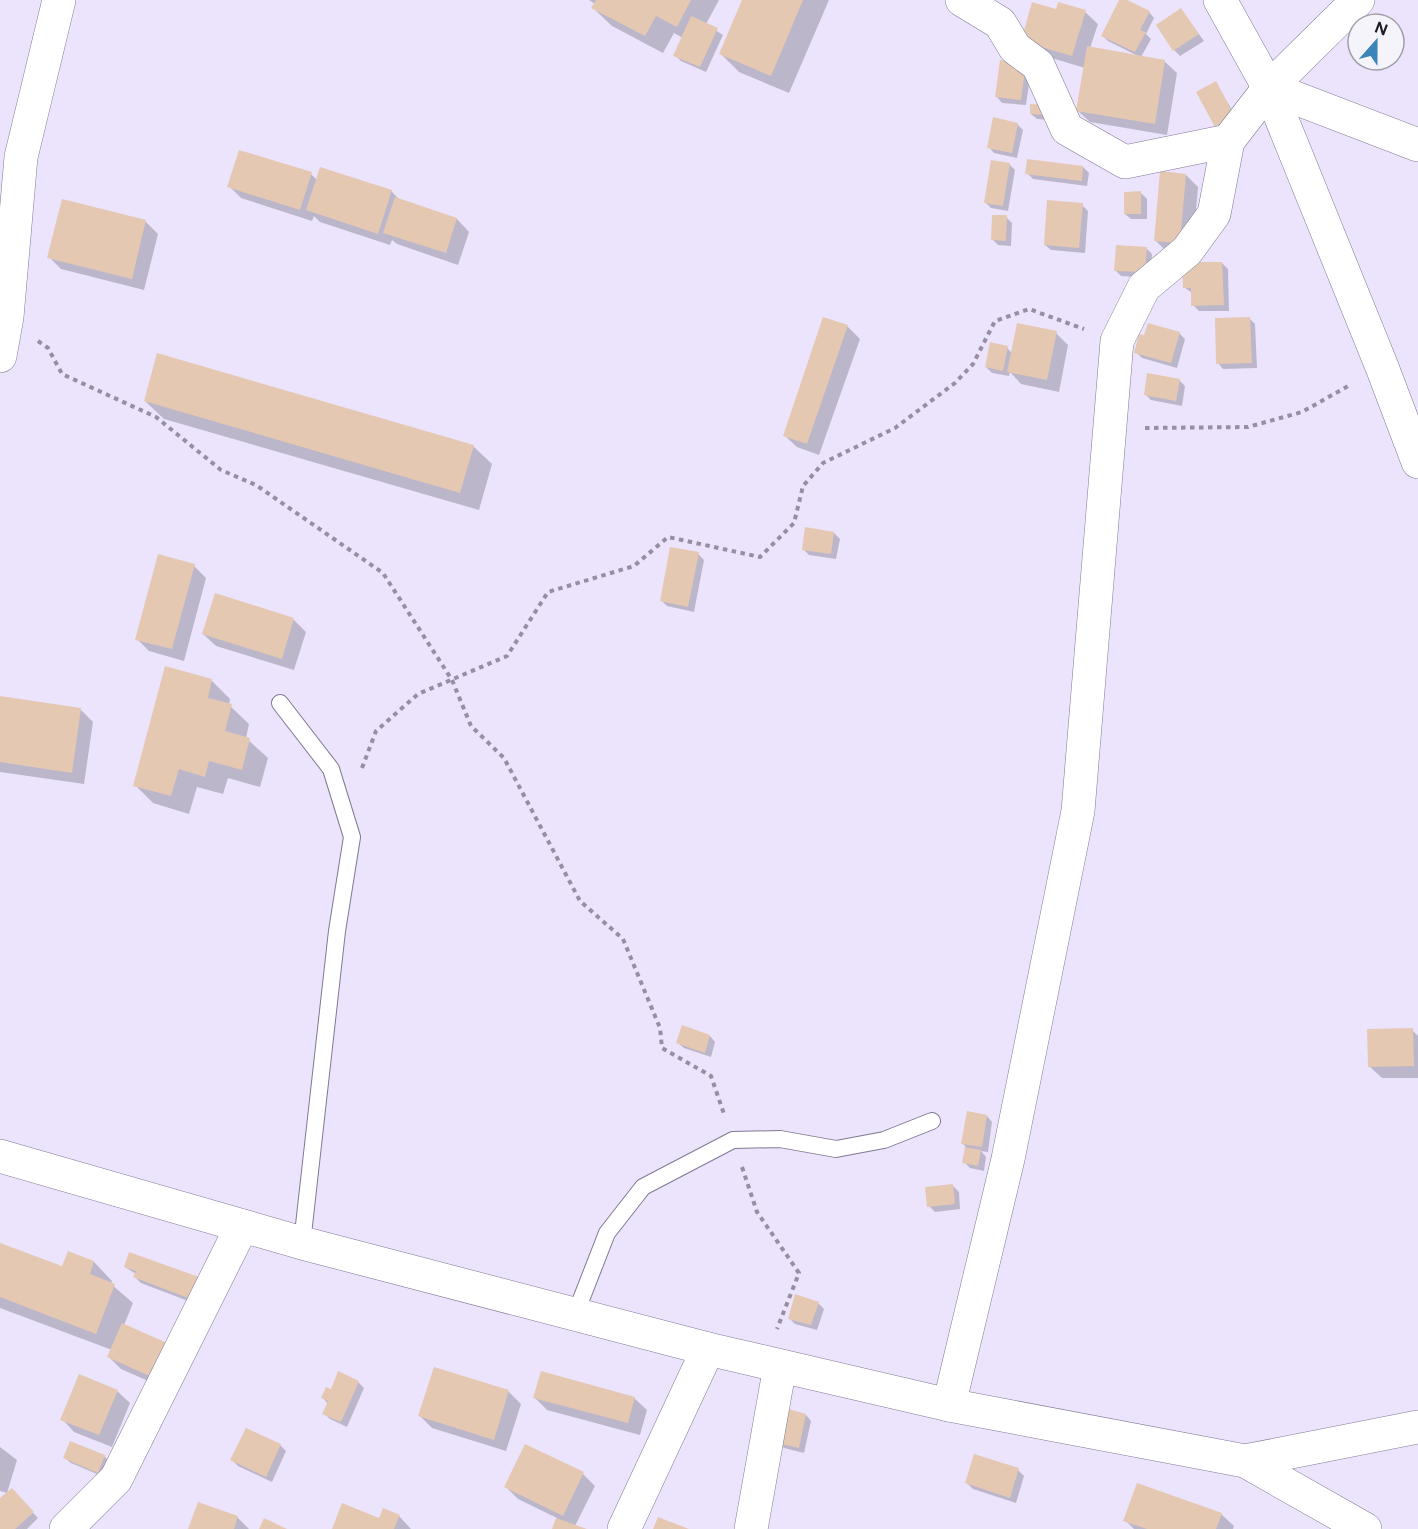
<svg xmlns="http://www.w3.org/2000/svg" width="1418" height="1529" font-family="Figtree,sans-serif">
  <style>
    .shadow { fill: #0003 }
    .building { fill: #e4c8b2 }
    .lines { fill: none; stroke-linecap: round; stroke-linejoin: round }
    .service-casing { stroke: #817894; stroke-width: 18 }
    .minor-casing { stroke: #817894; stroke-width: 34 }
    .tertiary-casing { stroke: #817894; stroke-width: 34 }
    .path { stroke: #968fa2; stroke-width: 4; stroke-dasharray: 4.5 4.5; stroke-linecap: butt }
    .service { stroke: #fff; stroke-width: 16 }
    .minor { stroke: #fff; stroke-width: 33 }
    .tertiary { stroke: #fff; stroke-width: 33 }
  </style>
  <rect width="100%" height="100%" fill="#ece4fd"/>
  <g class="shadow">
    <polygon points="589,0 719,0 706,24 723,35 706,72 681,61 675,55 683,38 674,33 663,53 612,26 593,8 595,4"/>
    <polygon points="743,0 829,0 789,93 739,72 721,54"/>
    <polygon points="1120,0 1149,12 1154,18 1146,34 1151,39 1141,57 1164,61 1177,73 1167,135 1090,122 1077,110 1085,68 1035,53 1057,11 1085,12 1098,24 1090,48 1138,56 1108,41 1102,35"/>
    <polygon points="1181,10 1204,41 1180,56 1174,50"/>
    <polygon points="1031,70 1026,105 1002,103 997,97"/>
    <polygon points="1216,83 1241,125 1223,134"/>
    <polygon points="1031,106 1050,120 1037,119 1031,114"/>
    <polygon points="1017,124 1023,130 1017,158 994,153 989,147"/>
    <polygon points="1009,164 1015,170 1008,211 991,208 986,203"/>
    <polygon points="1083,167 1089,173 1087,186 1033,179 1027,173"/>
    <polygon points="311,174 317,180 391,191 401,201 457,219 469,232 458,265 397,244 392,240 390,245 320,222 314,216 312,221 241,198 229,186"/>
    <polygon points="1186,175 1198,187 1192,255 1168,253 1155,240"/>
    <polygon points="1141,193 1147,199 1147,219 1131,219 1125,214"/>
    <polygon points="1082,205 1088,211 1085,253 1051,250 1045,245"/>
    <polygon points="1006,217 1012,223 1011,246 998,245 992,239"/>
    <polygon points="145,221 158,234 144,290 61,269 49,257"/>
    <polygon points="1146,248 1152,254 1150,278 1121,276 1115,270"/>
    <polygon points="1222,263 1228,269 1229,311 1199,311 1193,305 1192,293 1184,287"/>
    <polygon points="1249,318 1255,324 1257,368 1223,369 1218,363"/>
    <polygon points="824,319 848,327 860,339 819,455 797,447 784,435"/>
    <polygon points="1056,333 1068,345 1059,392 1021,384 1010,372 1009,376 992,373 986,367 1007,348 1012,353"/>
    <polygon points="1179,333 1185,339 1177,368 1142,358 1136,352"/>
    <polygon points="1179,380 1185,386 1182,406 1151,400 1145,394"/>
    <polygon points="145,401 473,446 492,464 479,510 164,419"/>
    <polygon points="834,533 840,539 836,559 809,555 803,549"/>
    <polygon points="698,554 704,560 694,612 667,606 661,600"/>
    <polygon points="194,566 206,578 184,661 149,651 137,639"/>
    <polygon points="294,620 306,632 294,670 216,646 203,634"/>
    <polygon points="166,668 212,681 230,699 229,705 249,724 246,738 268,758 260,787 228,778 223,794 197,787 189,814 153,803 135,785"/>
    <polygon points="0,697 81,710 93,722 84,784 0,772"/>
    <polygon points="1412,1030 1418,1036 1418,1078 1382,1078 1369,1066"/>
    <polygon points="710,1036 715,1042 711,1057 684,1048 678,1043"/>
    <polygon points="987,1116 992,1122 988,1152 981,1151 986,1157 984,1171 970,1168 964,1162 966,1147 963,1144"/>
    <polygon points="953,1186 959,1192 960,1209 935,1212 929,1206"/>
    <polygon points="0,1244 63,1268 69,1253 94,1262 112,1281 111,1284 133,1303 124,1325 164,1388 121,1369 109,1357 112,1350 0,1308"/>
    <polygon points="130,1254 196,1304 141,1283 135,1277 136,1274 125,1267"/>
    <polygon points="818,1303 824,1309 817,1330 795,1324 789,1318"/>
    <polygon points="435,1369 509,1392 521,1404 506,1451 432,1428 420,1416"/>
    <polygon points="358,1382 364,1388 347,1427 330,1419 324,1413 328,1404 323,1398 332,1391"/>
    <polygon points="117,1391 130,1403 112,1447 74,1432 62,1419"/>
    <polygon points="535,1398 634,1398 647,1410 640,1435 547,1410"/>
    <polygon points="806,1415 811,1421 804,1453 784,1448 779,1442"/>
    <polygon points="280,1445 286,1451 272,1482 238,1466 232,1460"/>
    <polygon points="0,1447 17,1460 7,1493 0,1491"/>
    <polygon points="104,1456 110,1462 104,1477 71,1463 65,1458"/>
    <polygon points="1018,1470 1024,1476 1016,1503 973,1489 967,1483"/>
    <polygon points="583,1474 595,1486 575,1526 583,1529 553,1529 557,1518 518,1499 506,1487"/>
    <polygon points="11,1490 38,1518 27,1529 0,1529 0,1500"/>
    <polygon points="1221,1514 1234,1526 1233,1529 1134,1529 1125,1520"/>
    <polygon points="399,1516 411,1529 333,1529 379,1520"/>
    <polygon points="237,1517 249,1529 190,1529"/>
  </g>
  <g class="building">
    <polygon points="596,0 691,0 677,27 656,16 645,36 591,8"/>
    <polygon points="742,0 803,0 771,76 719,54"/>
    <polygon points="1119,0 1127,0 1150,11 1140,30 1146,32 1135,52 1101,36"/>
    <polygon points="1032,2 1056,9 1058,2 1086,10 1072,56 1021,41"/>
    <polygon points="1181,8 1199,34 1173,51 1156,25"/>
    <polygon points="691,16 718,28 700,67 673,56"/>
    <polygon points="1087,46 1165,60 1155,124 1076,111"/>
    <polygon points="1000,60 1026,63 1021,100 995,97"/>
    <polygon points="1216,81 1236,119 1216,129 1196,92"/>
    <polygon points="1030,104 1045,105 1045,115 1030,114"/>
    <polygon points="993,117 1018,123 1012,153 987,148"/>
    <polygon points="239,150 312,172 300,210 227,187"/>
    <polygon points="1027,159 1083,166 1082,181 1025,174"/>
    <polygon points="991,160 1010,163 1003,206 984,203"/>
    <polygon points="320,167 392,190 378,234 306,210"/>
    <polygon points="1160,171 1186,174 1180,243 1154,241"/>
    <polygon points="1141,191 1141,214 1124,214 1124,192"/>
    <polygon points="395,197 457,218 446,253 383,233"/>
    <polygon points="62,199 146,220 132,279 47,258"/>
    <polygon points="1047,200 1083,203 1079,248 1044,245"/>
    <polygon points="992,215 1007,215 1006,241 991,240"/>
    <polygon points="1116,245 1147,247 1145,272 1114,271"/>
    <polygon points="1182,262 1222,262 1224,305 1191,306 1191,288 1183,288"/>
    <polygon points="823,317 848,325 807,444 783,436"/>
    <polygon points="1250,317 1252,363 1216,364 1215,318"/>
    <polygon points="1017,323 1057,331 1047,380 1007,372"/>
    <polygon points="1148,323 1180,332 1171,363 1134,353 1139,334 1144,335"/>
    <polygon points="990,342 1008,346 1003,371 985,367"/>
    <polygon points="157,353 474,445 460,493 144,401"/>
    <polygon points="1147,373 1180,379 1176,401 1144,395"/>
    <polygon points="805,527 834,532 831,554 802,550"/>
    <polygon points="670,547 699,552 688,607 660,601"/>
    <polygon points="158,554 195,564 172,649 135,640"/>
    <polygon points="215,593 294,618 282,659 202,634"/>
    <polygon points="165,666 212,679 208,698 232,704 225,731 250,738 242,770 209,761 205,777 179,769 171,796 133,786"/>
    <polygon points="0,696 81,708 72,773 0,762"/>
    <polygon points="682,1025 710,1035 705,1053 676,1043"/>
    <polygon points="1413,1028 1414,1066 1368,1067 1367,1029"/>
    <polygon points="967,1111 987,1115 982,1147 961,1144"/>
    <polygon points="965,1147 981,1150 978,1166 962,1163"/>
    <polygon points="953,1184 955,1204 927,1207 925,1187"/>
    <polygon points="0,1243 62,1266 68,1251 94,1261 90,1274 115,1284 96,1334 0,1297"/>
    <polygon points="129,1252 199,1277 191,1299 133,1277 136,1271 124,1267"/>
    <polygon points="795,1294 819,1302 811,1325 788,1319"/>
    <polygon points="122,1323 167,1343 152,1377 107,1357"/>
    <polygon points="434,1367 509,1390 494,1440 418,1416"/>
    <polygon points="338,1371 359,1381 341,1422 322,1414 328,1401 321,1398 326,1387 331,1389"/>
    <polygon points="541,1371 635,1397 628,1423 533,1398"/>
    <polygon points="79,1374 118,1390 99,1435 60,1420"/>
    <polygon points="785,1408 806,1414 799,1448 777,1443"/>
    <polygon points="246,1428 281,1444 266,1477 230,1460"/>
    <polygon points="70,1441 105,1455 98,1473 63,1458"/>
    <polygon points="525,1444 584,1472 563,1516 504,1487"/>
    <polygon points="974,1454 1019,1468 1010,1498 965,1483"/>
    <polygon points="1137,1483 1222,1513 1216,1529 1147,1529 1123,1521"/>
    <polygon points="12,1488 34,1512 15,1529 0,1529 0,1498"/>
    <polygon points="198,1502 238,1516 234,1529 188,1529"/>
    <polygon points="342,1503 379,1518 383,1508 400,1515 394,1529 332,1529"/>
    <polygon points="658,1517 689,1529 653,1529"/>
    <polygon points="264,1518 287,1529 259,1529"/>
    <polygon points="556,1518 587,1529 552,1529"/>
  </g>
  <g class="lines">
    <defs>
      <g id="service">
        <polyline points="280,703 331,769 352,837 337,931 302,1243"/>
        <polyline points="575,1315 607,1233 643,1187 733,1140 780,1139 836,1149 884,1140 932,1121"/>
      </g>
      <g id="minor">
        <polyline points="962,0 1000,23 1015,48 1038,65 1067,129 1125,162 1228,141 1269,88 1358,0"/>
        <polyline points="1269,88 1418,145"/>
        <polyline points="0,356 7,317 21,157 59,0"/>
        <polyline points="949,1405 1008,1159 1078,811 1117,341 1144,287 1187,251 1214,214 1228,141"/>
        <polyline points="1245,1461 1365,1529"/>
        <polyline points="66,1529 116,1479 242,1226"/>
        <polyline points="624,1529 708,1349"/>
        <polyline points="751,1529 780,1366"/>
      </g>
      <g id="tertiary">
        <polyline points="1220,0 1269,88 1382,367 1418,462"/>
        <polyline points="0,1156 302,1243 708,1349 949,1405 1245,1461 1418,1427"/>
      </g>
    </defs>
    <use href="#service" class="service-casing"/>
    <use href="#minor" class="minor-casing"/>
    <use href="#tertiary" class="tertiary-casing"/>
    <g class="path">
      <polyline points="38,341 48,348 62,374 156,417 221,470 256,485 383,573 452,680 471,726 504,758 580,901 623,939 660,1028 662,1048 711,1076 724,1114"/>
      <polyline points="1145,428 1248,427 1302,412 1350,385"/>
      <polyline points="362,768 376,731 418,694 507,656 548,592 634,566 668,537 760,557 794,523 803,486 823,463 895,428 955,383 973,364 995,321 1029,309 1084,329"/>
      <polyline points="742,1167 757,1212 799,1273 777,1329"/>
    </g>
    <use href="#service" class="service"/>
    <use href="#minor" class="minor"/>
    <use href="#tertiary" class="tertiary"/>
  </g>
  <g transform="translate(1376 42) rotate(21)"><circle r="28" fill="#f6f4fb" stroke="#a19ea7" stroke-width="1.5"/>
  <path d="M0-4.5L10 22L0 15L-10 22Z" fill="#3c85b9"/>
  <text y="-9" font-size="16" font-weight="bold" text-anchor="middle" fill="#211d28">N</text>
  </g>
</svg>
